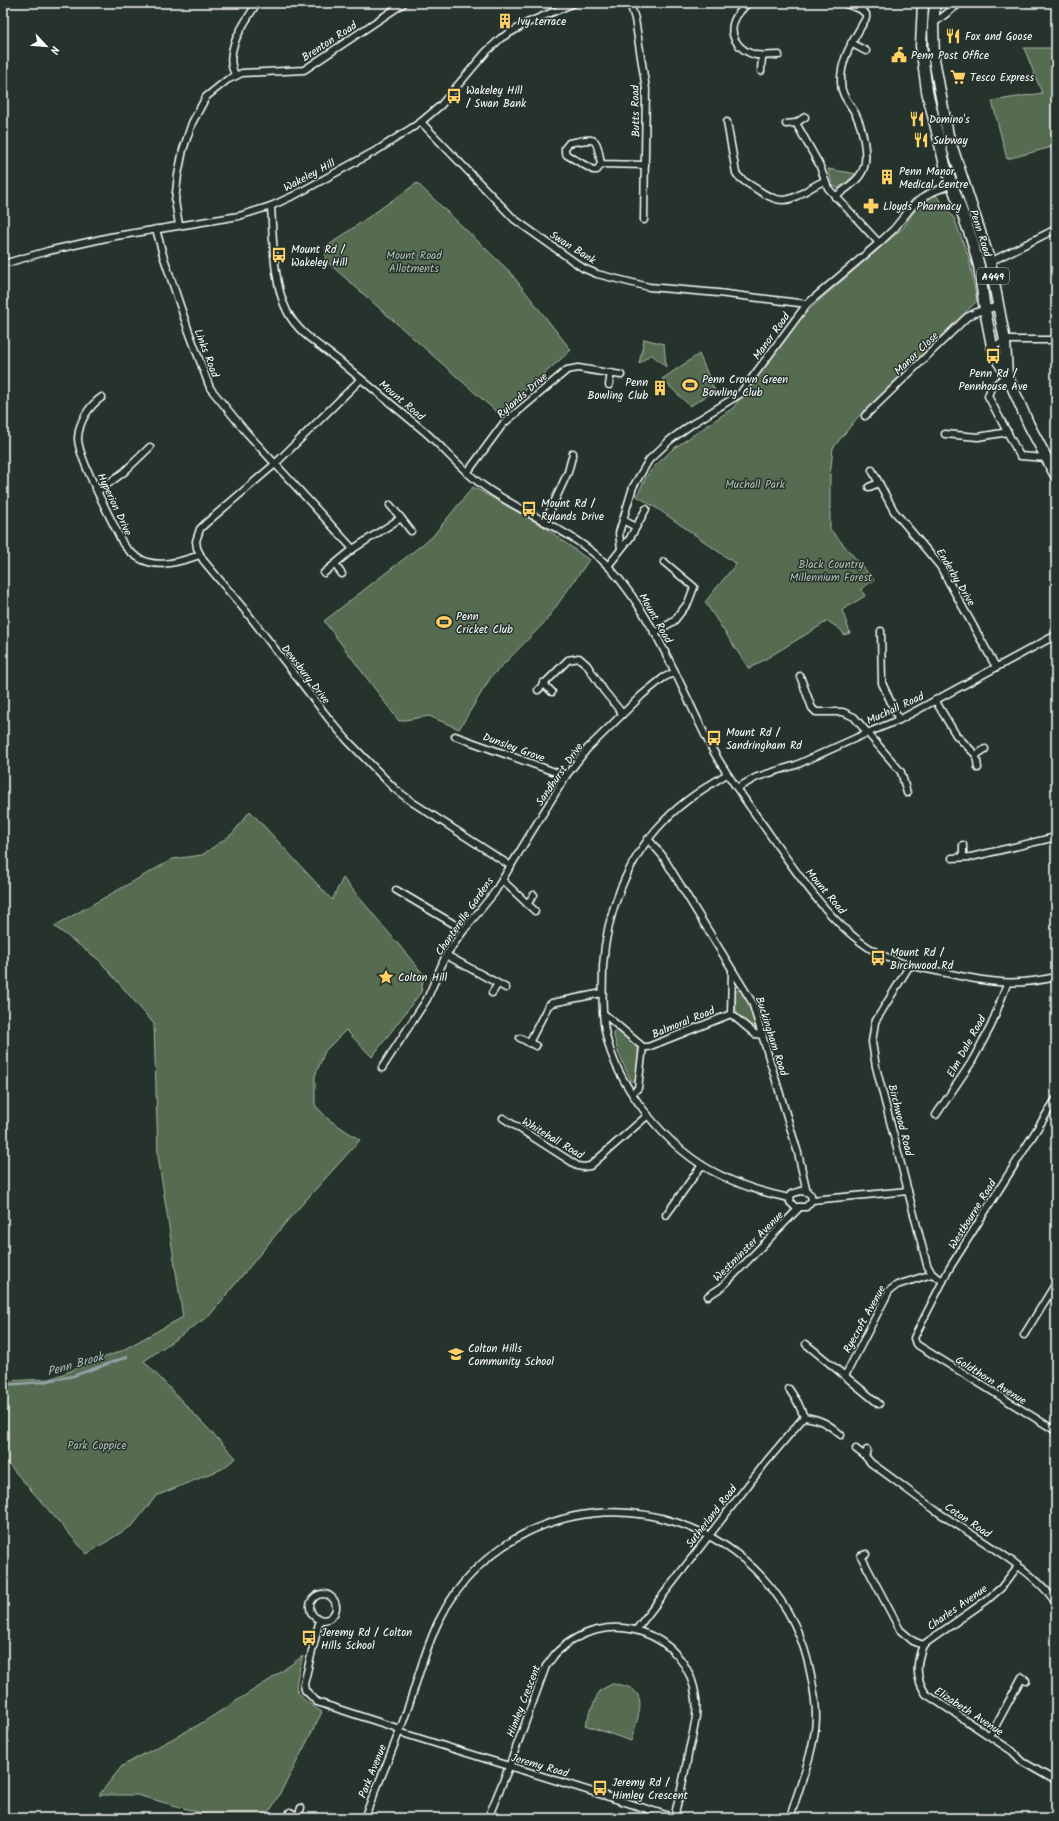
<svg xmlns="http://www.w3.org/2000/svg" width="1059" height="1821" font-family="Kalam,sans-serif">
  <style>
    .green { fill: #556c51; stroke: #aab6a8 }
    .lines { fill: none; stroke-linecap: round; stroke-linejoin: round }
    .stream { stroke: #94a4aa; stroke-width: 2.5 }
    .minor-casing { stroke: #fff; stroke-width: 9 }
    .trunk-casing { stroke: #fff; stroke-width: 13 }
    .minor { stroke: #26332d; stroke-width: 6 }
    .trunk { stroke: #26332d; stroke-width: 10 }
    .labels { text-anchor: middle; stroke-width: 3; stroke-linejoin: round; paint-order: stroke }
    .shield { fill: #26332d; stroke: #bec2c0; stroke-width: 1 }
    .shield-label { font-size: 10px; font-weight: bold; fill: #fff }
    .poi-label { font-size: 11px; fill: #fff; stroke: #26332d; text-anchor: start }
    .street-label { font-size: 11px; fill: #fff; stroke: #26332d }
    .park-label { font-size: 11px; fill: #b2bdb1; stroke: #26332d }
    .water-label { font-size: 12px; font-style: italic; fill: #aebbc0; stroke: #26332d }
  </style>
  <rect width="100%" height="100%" fill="#26332d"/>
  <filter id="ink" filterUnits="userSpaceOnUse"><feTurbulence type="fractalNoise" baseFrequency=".025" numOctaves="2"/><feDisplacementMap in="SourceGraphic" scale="8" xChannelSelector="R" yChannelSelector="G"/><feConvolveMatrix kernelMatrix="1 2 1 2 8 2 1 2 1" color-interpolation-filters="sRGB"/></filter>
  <g filter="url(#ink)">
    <g class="green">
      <polygon points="1024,48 1056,48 1056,146 1007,159 992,101 1042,93"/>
      <polygon points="828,169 857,174 838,188 833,186"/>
      <polygon points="417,183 509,271 571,350 499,414 325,260 326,247"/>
      <path d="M936,195L954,218L969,258L977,301L857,418L833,448L830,477V529L874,580L861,589L865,596L842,610L850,633L844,635L841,630L828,621L749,669L705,602L736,564L661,511L637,496L646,477L653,468L673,449L733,408L763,367L765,368L798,319L904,227C913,211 919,204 936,195Z"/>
      <polygon points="644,339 664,344 666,367 651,354 639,364"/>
      <polygon points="699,354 715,391 690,406 662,379"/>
      <polygon points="473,487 541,525 589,560 545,622 491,677 459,729 429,716 399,721 324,621 432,537"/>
      <polygon points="250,811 332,900 343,878 424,975 421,992 372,1057 346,1030 325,1051 315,1076 315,1105 328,1119 360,1140 287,1221 210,1315 144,1361 236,1458 222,1469 156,1496 133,1525 87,1554 3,1458 3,1381 50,1379 121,1351 183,1317 158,1156 154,1024 99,960 54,926 173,859 202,855 232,834"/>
      <path d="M739,990C749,997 753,1012 756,1023L754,1027H751L737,1015L734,992Z"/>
      <polygon points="616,1029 636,1045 639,1053 635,1082 631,1081 618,1052 613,1032"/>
      <path d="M303,1656C294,1691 290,1692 322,1712L289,1777L266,1818H219L137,1795H99L122,1766L200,1724L271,1679Z"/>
      <path d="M612,1684C653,1686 639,1713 631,1741L585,1725L599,1691Z"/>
    </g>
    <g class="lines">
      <polyline class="stream" points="3,1385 42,1382 73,1376 127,1357"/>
      <defs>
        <g id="minor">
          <polyline points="630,3 635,19 646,89 644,220"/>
          <path d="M748,3C744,7 739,12 736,17C726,35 739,51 756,55C764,56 771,55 779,55"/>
          <polyline points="933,24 960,3"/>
          <polyline points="851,43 866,51"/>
          <polyline points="761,71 762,56"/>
          <path d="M236,76C221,52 245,23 257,3"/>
          <polyline points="421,122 514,219 583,268 597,274 649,287 718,293 807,304"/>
          <path d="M727,122L736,173C740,180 749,184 755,188C789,212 793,195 824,181"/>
          <polyline points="796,123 819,164 828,188 879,243"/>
          <polyline points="786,124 796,123 805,117"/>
          <path d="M601,164C596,135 597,138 569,143L565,148V152L567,155L593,170H597L601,164L645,165"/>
          <path d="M835,197C844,190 857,182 862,172C870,158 862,126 855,113C849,102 841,95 841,83C840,58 855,38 866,18V14L860,9L846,4"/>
          <path d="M271,206C273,236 273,284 287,311C297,332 319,345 337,359C366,383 395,407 424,431C445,449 462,471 485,487C525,515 574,531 609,567C654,616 681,688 711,747C728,778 750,806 770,835C799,876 836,933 882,955C904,966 928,969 951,974C991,983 1016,986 1056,977"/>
          <polyline points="179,225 175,201 178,175 183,150 192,123 206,97 227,80 242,73 304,70 404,3"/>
          <polyline points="156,229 163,255 188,329 210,388 246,432 353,549"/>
          <polyline points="990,262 1056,229"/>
          <polyline points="3,264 48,251 110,237 239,216 271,206 295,195 379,149 421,122 441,105 486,52 501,38 527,23 574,3"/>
          <polyline points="992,346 1010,340 1056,340"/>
          <polyline points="1007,375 991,388 988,396 1020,456 1046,458"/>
          <polyline points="361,379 275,464 205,524 200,529 196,541 197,548 203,560 248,614 329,719 348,741 395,789 412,802 511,866"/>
          <polyline points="609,385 611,373"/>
          <path d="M102,397C89,406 79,421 78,438C78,459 113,522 123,544C145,572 171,565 200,555"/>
          <polyline points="865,416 967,317 977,312 999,306"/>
          <polyline points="945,434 978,437 1008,432"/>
          <polyline points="872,470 894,511 940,566 996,667"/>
          <polyline points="467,473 503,424 567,370 578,368 621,375"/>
          <polyline points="869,487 879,483"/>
          <polyline points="98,491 124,472 150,447"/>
          <polyline points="390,505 401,518"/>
          <polyline points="623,520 636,527"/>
          <polyline points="545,522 568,472 573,453"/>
          <polyline points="621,549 619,533 633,487 649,460 670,440 692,424 740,394 807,304 879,243 894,229 915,203 930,193 963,180"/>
          <polyline points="335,565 342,574"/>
          <polyline points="608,566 630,538 646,509"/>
          <polyline points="324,573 353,549 401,518 411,531"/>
          <polyline points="881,631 882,683 899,720"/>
          <polyline points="654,633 674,621 688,603 694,587 664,562"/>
          <polyline points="800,676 812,708 816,712 843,712 854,717 901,772 907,793"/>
          <polyline points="543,683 552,692"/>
          <polyline points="538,690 568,660 579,658 587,665 604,691 622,713"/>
          <polyline points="935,700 956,735 976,755"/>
          <polyline points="455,736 566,776"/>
          <polyline points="978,768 976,755 985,749"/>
          <path d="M727,774C704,788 682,802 664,821C627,859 606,914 603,966C603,987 601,1009 605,1030C615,1086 669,1151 720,1175C742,1186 765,1193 789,1198"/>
          <polyline points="737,788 757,777 796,765 867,733 899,720 1056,635"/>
          <polyline points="648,839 662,855 752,1002 798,1153 807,1192"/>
          <polyline points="963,845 963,857"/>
          <polyline points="952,858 971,857 1056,837"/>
          <polyline points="396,890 464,930"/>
          <polyline points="527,904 534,895"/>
          <polyline points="535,911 502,880 566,776 587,749 642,695 663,678 675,672"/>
          <polyline points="446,955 506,988"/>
          <polyline points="910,965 875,1022 872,1042 876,1067 927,1265 932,1274 943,1281"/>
          <polyline points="732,970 731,1014 755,1034 763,1035"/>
          <polyline points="492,993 498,984"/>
          <polyline points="603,1013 643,1047 638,1088 633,1093"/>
          <polyline points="520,1038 536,1046"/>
          <polyline points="529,1043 548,1006 552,1003 602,993"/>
          <polyline points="643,1047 648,1047 731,1014"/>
          <polyline points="382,1068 427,999 446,955 464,930 494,893 502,880"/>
          <polyline points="1056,1099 949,1269 914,1338 916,1344 1056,1431"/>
          <polyline points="936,1115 971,1063 991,1026 1007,984"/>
          <polyline points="503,1118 578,1166 583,1167 590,1166 648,1115"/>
          <polygon points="801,1191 807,1192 811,1195 812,1200 806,1207 795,1207 790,1202 791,1194"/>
          <polyline points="812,1200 908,1191"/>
          <polyline points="666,1215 702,1165"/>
          <polyline points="708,1296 722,1287 800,1207"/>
          <polyline points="1024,1335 1056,1283"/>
          <polyline points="806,1344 879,1404"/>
          <polyline points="845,1376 889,1291 897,1285 932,1274"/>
          <polyline points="789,1389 798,1403 804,1417"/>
          <polyline points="856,1449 865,1456 867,1450"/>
          <path d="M865,1456L871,1463C894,1479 915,1496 938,1512C969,1534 1039,1572 1056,1604"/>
          <path d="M866,1554L861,1556L900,1630L913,1641L923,1645C916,1663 915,1678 926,1694L1012,1751L1023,1762L1056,1781"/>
          <circle cx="323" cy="1607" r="13"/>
          <polyline points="320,1619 304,1684 305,1690 317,1702 400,1729"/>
          <path d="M636,1630L766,1462L804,1417C820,1419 829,1424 841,1435"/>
          <polyline points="923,1645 987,1600 1001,1588 1018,1566"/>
          <path d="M399,1732C491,1761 583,1788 675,1818"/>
          <polyline points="990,1736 1022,1677 1026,1680"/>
          <polyline points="290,1812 297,1816"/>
          <polyline points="297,1818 301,1808"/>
          <path d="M364,1818C378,1785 392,1752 404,1719C425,1661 431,1612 478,1567C592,1458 783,1521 811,1676C814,1690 816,1705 816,1718C815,1750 799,1787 790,1818"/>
          <path d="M488,1818L509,1767L546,1666C550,1662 553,1656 557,1652C605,1605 688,1630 696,1699C698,1716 693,1733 689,1750C685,1773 680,1795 674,1818"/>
        </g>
        <g id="trunk">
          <polyline points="923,3 921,46 927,91 945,165 972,240 979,266 985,310 992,346 998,361 1007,375 1029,425 1056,476"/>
          <polyline points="935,3 933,25 934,59 948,135 990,262 1005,341 1007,375"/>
        </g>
      </defs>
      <use href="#minor" class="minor-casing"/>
      <use href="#trunk" class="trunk-casing"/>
      <use href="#minor" class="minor"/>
      <use href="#trunk" class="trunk"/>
    </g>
  </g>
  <defs>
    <symbol id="building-bare" viewBox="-9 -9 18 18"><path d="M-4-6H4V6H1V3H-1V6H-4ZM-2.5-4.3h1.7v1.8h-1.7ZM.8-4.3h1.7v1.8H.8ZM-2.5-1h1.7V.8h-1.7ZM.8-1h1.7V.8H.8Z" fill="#ffd166" stroke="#26332d" stroke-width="2.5" paint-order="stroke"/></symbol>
    <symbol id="restaurant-bare" viewBox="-9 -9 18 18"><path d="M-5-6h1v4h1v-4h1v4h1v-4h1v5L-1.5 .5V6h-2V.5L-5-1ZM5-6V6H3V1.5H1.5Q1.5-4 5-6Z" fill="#ffd166" stroke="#26332d" stroke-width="2.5" paint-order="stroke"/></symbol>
    <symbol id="civic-bare" viewBox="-9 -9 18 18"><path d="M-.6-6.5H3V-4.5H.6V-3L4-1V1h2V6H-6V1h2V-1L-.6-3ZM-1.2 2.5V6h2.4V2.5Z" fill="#ffd166" stroke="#26332d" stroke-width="2.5" paint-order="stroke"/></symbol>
    <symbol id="supermarket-bare" viewBox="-9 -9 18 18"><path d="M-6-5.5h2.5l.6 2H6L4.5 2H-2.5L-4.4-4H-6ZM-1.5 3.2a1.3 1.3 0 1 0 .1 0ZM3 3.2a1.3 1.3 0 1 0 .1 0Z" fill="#ffd166" stroke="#26332d" stroke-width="2.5" paint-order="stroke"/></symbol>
    <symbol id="bus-bare" viewBox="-9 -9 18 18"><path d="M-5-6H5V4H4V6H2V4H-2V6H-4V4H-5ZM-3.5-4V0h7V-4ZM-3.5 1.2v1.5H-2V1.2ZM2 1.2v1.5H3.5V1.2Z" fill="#ffd166" stroke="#26332d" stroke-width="2.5" paint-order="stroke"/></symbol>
    <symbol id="pharmacy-bare" viewBox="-9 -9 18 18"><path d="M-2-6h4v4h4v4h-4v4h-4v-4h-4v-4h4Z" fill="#ffd166" stroke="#26332d" stroke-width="2.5" paint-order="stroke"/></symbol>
    <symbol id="stadium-bare" viewBox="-9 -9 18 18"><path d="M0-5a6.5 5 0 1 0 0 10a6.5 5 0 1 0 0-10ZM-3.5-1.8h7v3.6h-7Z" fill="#ffd166" stroke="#26332d" stroke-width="2.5" paint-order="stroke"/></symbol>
    <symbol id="sight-bare" viewBox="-9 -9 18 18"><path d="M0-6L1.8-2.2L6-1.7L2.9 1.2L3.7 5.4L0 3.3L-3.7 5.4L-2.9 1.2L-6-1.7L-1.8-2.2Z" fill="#ffd166" stroke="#26332d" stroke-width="2.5" paint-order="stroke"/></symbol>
    <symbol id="school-bare" viewBox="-9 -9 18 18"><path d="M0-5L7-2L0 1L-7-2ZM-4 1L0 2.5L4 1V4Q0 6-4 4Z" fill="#ffd166" stroke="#26332d" stroke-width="2.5" paint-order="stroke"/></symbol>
  </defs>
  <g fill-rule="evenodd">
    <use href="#building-bare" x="494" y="10" width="22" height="22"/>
    <use href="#restaurant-bare" x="942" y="25" width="22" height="22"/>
    <use href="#civic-bare" x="888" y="44" width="22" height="22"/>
    <use href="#supermarket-bare" x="947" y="66" width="22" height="22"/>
    <use href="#bus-bare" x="443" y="85" width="22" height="22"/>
    <use href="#restaurant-bare" x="906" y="108" width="22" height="22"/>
    <use href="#restaurant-bare" x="910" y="129" width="22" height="22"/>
    <use href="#building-bare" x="876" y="166" width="22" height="22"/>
    <use href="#pharmacy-bare" x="860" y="195" width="22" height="22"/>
    <use href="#bus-bare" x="268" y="244" width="22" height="22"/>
    <use href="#bus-bare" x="982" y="345" width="22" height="22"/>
    <use href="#stadium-bare" x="679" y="374" width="22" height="22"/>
    <use href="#building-bare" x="649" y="377" width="22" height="22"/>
    <use href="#bus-bare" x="518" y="498" width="22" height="22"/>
    <use href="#stadium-bare" x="433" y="611" width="22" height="22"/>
    <use href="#bus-bare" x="703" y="727" width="22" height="22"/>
    <use href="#bus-bare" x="867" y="947" width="22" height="22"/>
    <use href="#sight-bare" x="375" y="966" width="22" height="22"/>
    <use href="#school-bare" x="445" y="1343" width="22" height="22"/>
    <use href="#bus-bare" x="298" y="1627" width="22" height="22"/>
    <use href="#bus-bare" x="589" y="1777" width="22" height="22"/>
  </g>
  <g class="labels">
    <rect class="shield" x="977" y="268" width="32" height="16" rx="3"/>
    <g class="shield-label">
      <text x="993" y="280">A449</text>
    </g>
    <g class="poi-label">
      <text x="517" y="25">Ivy terrace</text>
      <text x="965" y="40">Fox and Goose</text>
      <text x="911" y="59">Penn Post Office</text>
      <text x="970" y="81">Tesco Express</text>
      <text x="466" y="94">Wakeley Hill<tspan x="466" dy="13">/ Swan Bank</tspan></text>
      <text x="929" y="123">Domino's</text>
      <text x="933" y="144">Subway</text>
      <text x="899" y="175">Penn Manor<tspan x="899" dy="13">Medical Centre</tspan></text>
      <text x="883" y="210">Lloyds Pharmacy</text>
      <text x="291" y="253">Mount Rd /<tspan x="291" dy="13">Wakeley Hill</tspan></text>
      <text x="993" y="377" text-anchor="middle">Penn Rd /<tspan x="993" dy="13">Pennhouse Ave</tspan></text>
      <text x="702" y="383">Penn Crown Green<tspan x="702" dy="13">Bowling Club</tspan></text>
      <text x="648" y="386" text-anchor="end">Penn<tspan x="648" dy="13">Bowling Club</tspan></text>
      <text x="541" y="507">Mount Rd /<tspan x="541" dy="13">Rylands Drive</tspan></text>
      <text x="456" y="620">Penn<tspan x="456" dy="13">Cricket Club</tspan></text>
      <text x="726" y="736">Mount Rd /<tspan x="726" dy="13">Sandringham Rd</tspan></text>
      <text x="890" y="956">Mount Rd /<tspan x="890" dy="13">Birchwood Rd</tspan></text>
      <text x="398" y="981">Colton Hill</text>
      <text x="468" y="1352">Colton Hills<tspan x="468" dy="13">Community School</tspan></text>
      <text x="321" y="1636">Jeremy Rd / Colton<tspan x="321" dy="13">Hills School</tspan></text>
      <text x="612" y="1786">Jeremy Rd /<tspan x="612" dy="13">Himley Crescent</tspan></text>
    </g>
    <g class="street-label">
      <text transform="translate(329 41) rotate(-33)" y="4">Brenton Road</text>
      <text transform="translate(635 111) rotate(-91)" y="4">Butts Road</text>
      <text transform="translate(309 175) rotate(-28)" y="4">Wakeley Hill</text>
      <text transform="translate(981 233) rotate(72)" y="4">Penn Road</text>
      <text transform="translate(573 247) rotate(32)" y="4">Swan Bank</text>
      <text transform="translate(771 336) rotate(-54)" y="4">Manor Road</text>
      <text transform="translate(207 353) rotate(69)" y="4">Links Road</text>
      <text transform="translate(916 353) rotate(-44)" y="4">Manor Close</text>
      <text transform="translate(522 395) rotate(-41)" y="4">Rylands Drive</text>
      <text transform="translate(402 400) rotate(40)" y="4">Mount Road</text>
      <text transform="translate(115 504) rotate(65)" y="4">Hyperion Drive</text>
      <text transform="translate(956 577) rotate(59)" y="4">Enderby Drive</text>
      <text transform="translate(656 618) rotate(60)" y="4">Mount Road</text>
      <text transform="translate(306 674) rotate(52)" y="4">Dewsbury Drive</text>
      <text transform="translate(895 708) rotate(-25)" y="4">Muchall Road</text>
      <text transform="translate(514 747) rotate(20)" y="4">Dunsley Grove</text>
      <text transform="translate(559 774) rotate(-55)" y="4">Sandhurst Drive</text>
      <text transform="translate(826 891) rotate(50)" y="4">Mount Road</text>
      <text transform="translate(464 916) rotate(-55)" y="4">Chanterelle Gardens</text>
      <text transform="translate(683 1022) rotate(-22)" y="4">Balmoral Road</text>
      <text transform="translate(772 1036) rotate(72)" y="4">Buckingham Road</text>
      <text transform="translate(966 1046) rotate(-61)" y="4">Elm Dale Road</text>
      <text transform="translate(901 1120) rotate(76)" y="4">Birchwood Road</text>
      <text transform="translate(553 1138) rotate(31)" y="4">Whitehall Road</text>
      <text transform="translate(972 1214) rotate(-58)" y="4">Westbourne Road</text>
      <text transform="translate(748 1246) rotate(-45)" y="4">Westminster Avenue</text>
      <text transform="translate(864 1319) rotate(-61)" y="4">Ryecroft Avenue</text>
      <text transform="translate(991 1380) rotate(32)" y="4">Goldthorn Avenue</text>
      <text transform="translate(711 1516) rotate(-52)" y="4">Sutherland Road</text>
      <text transform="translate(968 1520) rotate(34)" y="4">Coton Road</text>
      <text transform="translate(957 1607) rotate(-35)" y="4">Charles Avenue</text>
      <text transform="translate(523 1701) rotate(-69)" y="4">Himley Crescent</text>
      <text transform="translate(969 1711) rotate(33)" y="4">Elizabeth Avenue</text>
      <text transform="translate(540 1765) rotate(16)" y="4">Jeremy Road</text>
      <text transform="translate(372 1771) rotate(-68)" y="4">Park Avenue</text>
    </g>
    <g class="park-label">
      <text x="414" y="259">Mount Road<tspan x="414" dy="13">Allotments</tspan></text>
      <text x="755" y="488">Muchall Park</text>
      <text x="831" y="568">Black Country<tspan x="831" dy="13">Millennium Forest</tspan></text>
      <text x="97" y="1449">Park Coppice</text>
    </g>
    <g class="water-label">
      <text transform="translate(75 1364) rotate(-16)" y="4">Penn Brook</text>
    </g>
  </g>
  <rect width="1059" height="1821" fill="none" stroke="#26332d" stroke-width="16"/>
  <rect x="8" y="8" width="1043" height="1805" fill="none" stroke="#fff" stroke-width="1.5" filter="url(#ink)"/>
  <g transform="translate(46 46) rotate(116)" stroke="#26332d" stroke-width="3" paint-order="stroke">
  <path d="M0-3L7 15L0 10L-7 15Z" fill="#ffffff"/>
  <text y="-6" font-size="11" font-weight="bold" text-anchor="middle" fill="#ffffff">N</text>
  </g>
</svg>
